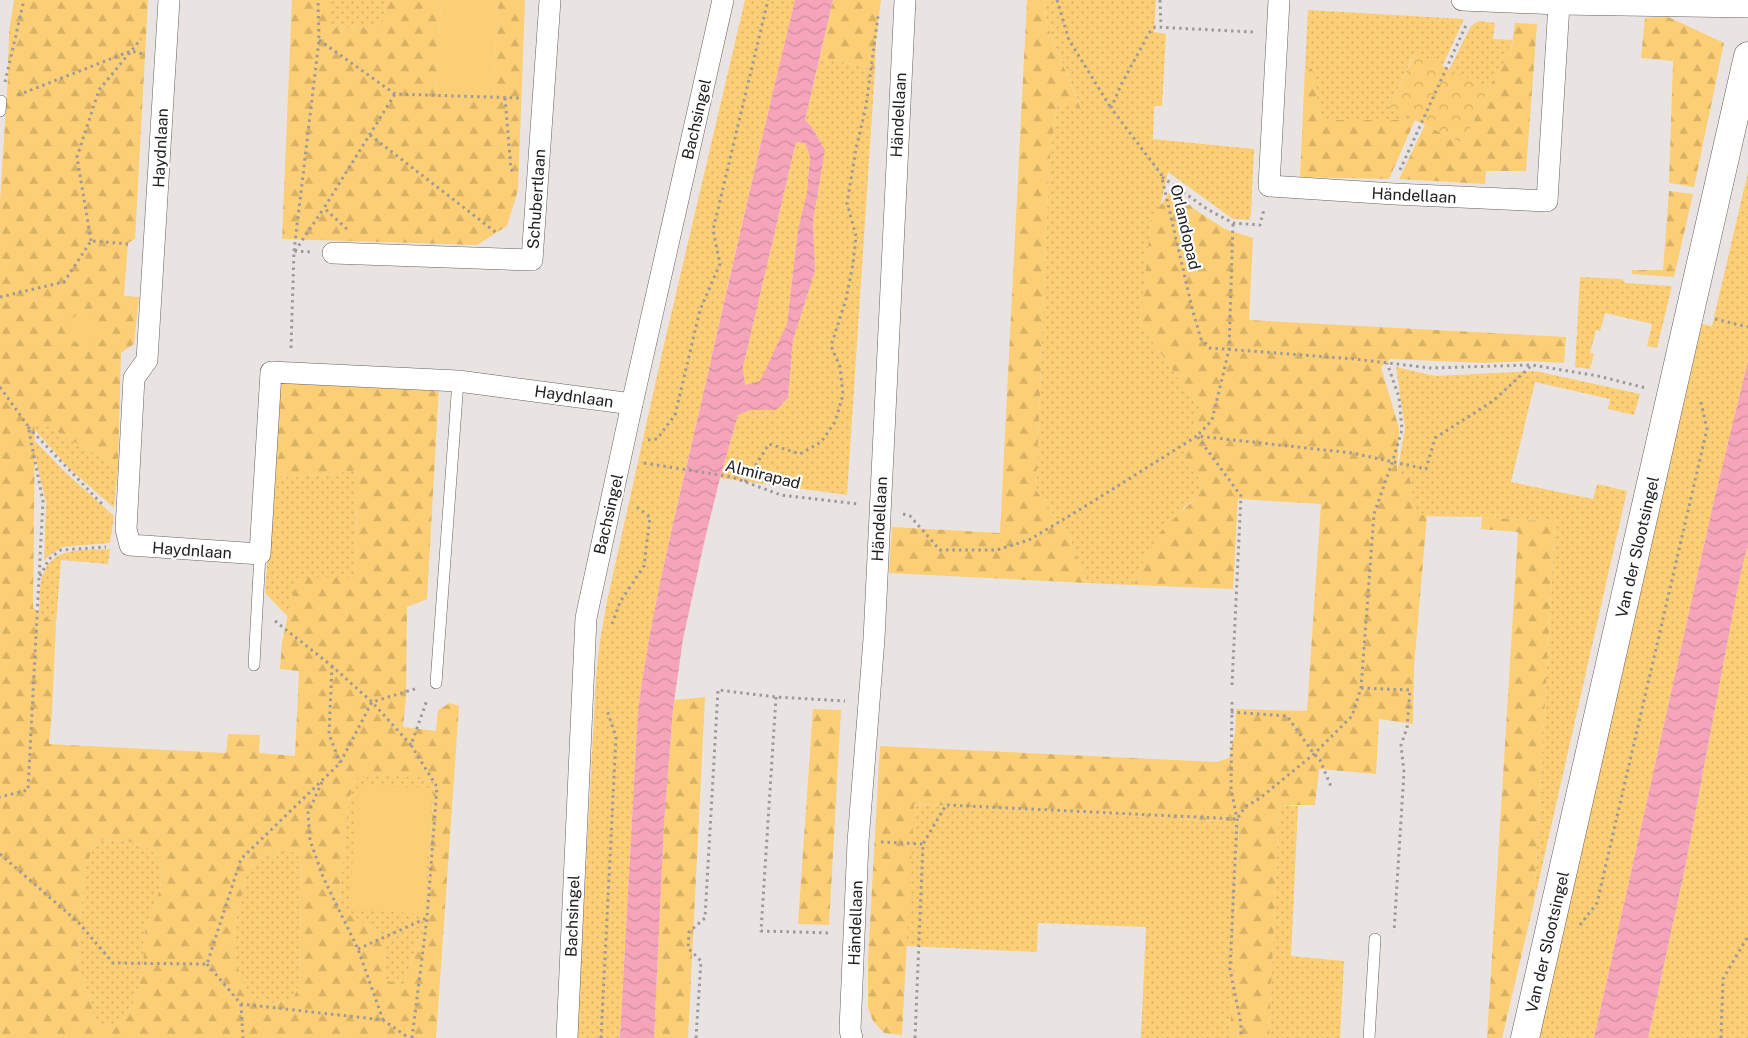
<svg xmlns="http://www.w3.org/2000/svg" width="1748" height="1038" font-family="'Public Sans',sans-serif">
  <style>
    .grass { fill: url(#grass-dots) }
    .forest { fill: url(#forest-firs); fill-rule: evenodd }
    .park { fill: url(#park-crowns) }
    .pitch { fill: #fcce75 }
    .water { fill: url(#water-waves); fill-rule: evenodd }
    .lines { fill: none; stroke-linecap: round; stroke-linejoin: round }
    .service-casing { stroke: #65615f; stroke-width: 12 }
    .minor-casing { stroke: #65615f; stroke-width: 22 }
    .tertiary-casing { stroke: #65615f; stroke-width: 29 }
    .path { stroke: #9e9a99; stroke-width: 3; stroke-dasharray: 2.5 4; stroke-linecap: butt }
    .service { stroke: #fff; stroke-width: 11 }
    .minor { stroke: #fff; stroke-width: 21 }
    .tertiary { stroke: #fff; stroke-width: 28 }
    .labels { text-anchor: middle; stroke-width: 4.5; stroke-linejoin: round; paint-order: stroke }
    .street-label { font-size: 16px; fill: #22201f; stroke: #fff }
  </style>
  <defs>
    <pattern id="grass-dots" width="8" height="8" patternUnits="userSpaceOnUse" patternTransform="scale(1.25)"><rect width="8" height="8" fill="#fcce75"/><path d="M2 2h.1M6 6h.1" fill="none" stroke="#d8b165" stroke-width="1.8" stroke-linecap="round"/></pattern>
    <pattern id="forest-firs" width="22" height="20" patternUnits="userSpaceOnUse" patternTransform="scale(1.25)"><rect width="22" height="20" fill="#fcce75"/><path d="M5 1l3.5 6h-7zM16 11l3.5 6h-7z" fill="#d8b165"/></pattern>
    <pattern id="park-crowns" width="20" height="18" patternUnits="userSpaceOnUse" patternTransform="scale(1.25)"><rect width="20" height="18" fill="#fcce75"/><path d="M2 6a3 3 0 1 1 6 0M12 15a3 3 0 1 1 6 0" fill="none" stroke="#d8b165"/></pattern>
    <pattern id="water-waves" width="16" height="10" patternUnits="userSpaceOnUse" patternTransform="scale(1.25)"><rect width="16" height="10" fill="#f5a4ba"/><path d="M0 5q4-4 8 0t8 0" fill="none" stroke="#d28d9f"/></pattern>
  </defs>
  <rect width="100%" height="100%" fill="#e9e4e2"/>
  <g class="grass">
    <polygon points="330,0 390,0 378,27 329,28"/>
    <path d="M745,0H795C762,137 730,274 699,412C676,511 651,610 638,711L620,1038H577L596,678L599,647L606,606L663,349Z"/>
    <path d="M1044,0H1156L1154,32L1166,34L1162,106H1154L1153,139L1254,149L1251,214L1249,220L1233,219L1168,172L1160,207L1151,219L1140,324L1199,407C1199,424 1179,449 1187,464C1190,470 1198,476 1202,482L1198,496L1184,508L1147,553L1134,585L1087,583L1070,538L1036,490L1049,166L1057,104L1081,108L1047,26Z"/>
    <polygon points="1308,10 1464,19 1442,67 1414,54 1389,108 1415,120 1321,120 1312,70 1305,68"/>
    <polygon points="1479,21 1495,23 1493,39 1512,40 1511,51 1489,88 1449,70 1471,26"/>
    <polygon points="820,57 875,69 847,495 720,478 738,415 751,410 776,410 788,398 793,340 815,271 813,221 825,150 811,126 805,120"/>
    <polygon points="796,142 805,143 810,155 807,192 798,230 787,324 760,382 745,385 743,367"/>
    <polygon points="1748,172 1748,361 1715,496 1594,1038 1539,1038 1702,324 1712,326"/>
    <polygon points="1580,277 1621,279 1626,283 1672,286 1657,348 1647,346 1652,324 1605,313 1600,331 1596,330 1590,353 1594,354 1590,369 1575,367"/>
    <polygon points="1396,367 1435,376 1535,371 1640,394 1634,415 1608,409 1610,399 1535,382 1511,482 1593,499 1597,484 1627,491 1534,902 1555,522 1482,517 1415,516 1410,477 1397,473 1405,429"/>
    <polygon points="35,419 118,467 114,508 70,469 35,430"/>
    <polygon points="34,440 67,474 114,516 110,543 62,547 47,557 44,562 46,502 34,452"/>
    <polygon points="357,470 356,578 296,578 288,617 265,593 273,478 324,475"/>
    <polygon points="1748,543 1748,1038 1648,1038 1685,868 1738,586"/>
    <path d="M110,549L108,564L61,560L56,624L39,612C40,601 39,587 42,577C52,545 83,551 110,549Z"/>
    <path d="M394,775L434,781L426,917L404,985L385,980C385,969 386,943 379,934C371,925 349,916 338,910L348,803L356,777Z"/>
    <polygon points="913,804 1239,822 1230,1038 1141,1038 1146,927 1038,923 1037,952 906,946"/>
    <polygon points="1279,805 1298,806 1291,956 1344,961 1340,1038 1269,1038"/>
    <path d="M118,840C135,843 154,845 160,863C167,884 151,910 145,930C142,943 145,958 142,972C139,990 128,1031 103,1026C100,1025 96,1023 93,1021L92,1005L78,967L84,873L95,841Z"/>
    <path d="M280,851H290L302,853L299,985L293,999C252,1013 239,986 235,950C235,941 234,932 235,923C236,916 239,910 240,904C244,889 243,873 256,861C262,856 272,853 280,851Z"/>
  </g>
  <g class="forest">
    <path d="M14,0H148L135,239L128,243L124,296L139,297L134,344L121,353L118,467L35,419L33,608L56,624L52,712L49,744L226,753L228,734L260,735L259,753L295,756L299,671L280,669L282,642L296,578L356,577L357,470L324,475L273,478L278,381L439,387L427,599L407,607L406,699L403,727L436,731L438,710L450,703L459,706L436,1038H0V201L8,76L9,32ZM394,775L434,781L426,917L404,985L385,980C385,969 386,942 379,934C371,925 349,915 338,910L348,803L356,778ZM118,840C135,843 154,845 160,863C167,884 151,910 145,930C142,943 145,958 142,972C139,990 128,1031 103,1026C100,1025 96,1023 93,1021L92,1005L78,967L84,873L95,841ZM280,851H290L302,853L299,985L293,999C252,1013 239,985 235,950C235,941 234,932 235,923C236,916 239,910 240,904C244,889 243,873 256,861C262,856 272,853 280,851Z"/>
    <polygon points="292,0 330,0 330,28 378,27 390,0 441,0 436,95 493,98 498,0 525,0 518,190 507,226 477,245 282,239"/>
    <polygon points="833,0 881,0 876,41 875,69 820,57"/>
    <polygon points="1027,0 1044,0 1047,26 1081,109 1057,104 1049,166 1036,490 1070,538 1087,583 889,573 892,527 1000,533"/>
    <polygon points="1668,17 1724,43 1694,187 1669,183 1673,61 1641,58 1645,18"/>
    <polygon points="1515,23 1537,24 1526,171 1486,171 1485,184 1399,179 1425,125 1463,143 1489,88 1511,51"/>
    <polygon points="1305,68 1312,69 1321,120 1415,120 1389,179 1300,177"/>
    <path d="M1172,189L1194,209L1225,229L1253,238L1249,320L1566,337L1564,363L1531,361L1485,363L1390,359L1381,367L1399,428L1397,473L1410,477L1415,515H1427L1414,667L1413,724L1379,719L1376,774L1319,769L1315,805H1279L1269,1038H1230L1239,822L914,804L902,1035L884,1033L873,1021L868,1007V959L880,746L1217,762L1229,758L1235,733L1236,709L1307,711L1321,504L1238,499L1233,589L1134,585L1147,553L1161,531L1198,496L1202,482C1198,476 1190,470 1187,464C1179,449 1199,424 1199,407L1140,324L1151,219Z"/>
    <polygon points="1669,191 1693,194 1674,277 1632,274 1632,270 1663,270"/>
    <polygon points="1482,517 1555,522 1534,902 1502,1038 1487,1038 1518,532 1481,529"/>
    <polygon points="705,697 688,1038 654,1038 664,823 673,709 674,700"/>
    <polygon points="813,709 841,710 829,925 798,924"/>
  </g>
  <polygon class="park" points="1415,53 1489,88 1463,143 1389,108"/>
  <g class="pitch">
    <polygon points="441,0 498,0 493,98 436,95"/>
    <circle cx="83" cy="329" r="15"/>
    <polygon points="358,786 432,788 424,914 349,909"/>
  </g>
  <g class="water">
    <path d="M795,0H833L805,120L811,126L825,150L813,221L815,271L793,340L788,398L776,410H751L738,415L720,478L704,543L683,639L673,709L664,823L654,1038H620L638,711C651,609 677,508 700,408C731,272 762,136 795,0ZM796,142L805,143L810,156L807,192L798,230L787,324L760,381L745,385L743,367Z"/>
    <polygon points="1748,361 1748,543 1738,586 1685,868 1648,1038 1594,1038 1715,496"/>
  </g>
  <g class="lines">
    <defs>
      <g id="service">
        <polyline points="0,111 1,101"/>
        <polyline points="254,665 260,554"/>
        <polyline points="436,683 458,381"/>
        <polyline points="1369,1038 1375,939"/>
      </g>
      <g id="minor">
        <polyline points="169,0 147,360 134,378 126,529 130,545 260,554 271,372 458,381 632,404"/>
        <polyline points="1279,0 1269,186 1394,194 1547,201 1559,4"/>
        <polyline points="1462,0 1559,4 1748,7"/>
        <polyline points="333,253 532,260 550,0"/>
        <polyline points="567,1038 586,618 632,404 723,0"/>
        <polyline points="852,1038 850,1030 858,842 874,639 905,0"/>
      </g>
      <polyline id="tertiary" points="1525,1038 1748,56"/>
    </defs>
    <use href="#service" class="service-casing"/>
    <use href="#minor" class="minor-casing"/>
    <use href="#tertiary" class="tertiary-casing"/>
    <g class="path">
      <polyline points="1057,0 1069,40 1111,108"/>
      <polyline points="1160,0 1161,26"/>
      <polyline points="1253,32 1155,27 1149,33 1121,85 1111,108 1161,174 1193,312 1201,339 1210,348 1355,359 1430,368 1531,365"/>
      <polyline points="319,40 395,94 519,98"/>
      <polyline points="5,82 24,0"/>
      <polyline points="18,95 131,51 143,54"/>
      <polyline points="505,98 511,169 514,173"/>
      <polyline points="370,135 498,234"/>
      <polyline points="1400,170 1467,23"/>
      <polyline points="1162,177 1207,209 1233,223 1260,225 1264,209"/>
      <polyline points="347,229 324,208 395,94"/>
      <polyline points="91,241 77,157 99,90 141,39"/>
      <polyline points="294,251 319,40 318,0"/>
      <polyline points="295,251 324,208"/>
      <polyline points="0,297 64,282 91,241 130,244"/>
      <polyline points="1715,319 1748,327"/>
      <polyline points="291,348 294,251 311,252"/>
      <polyline points="0,387 28,426 43,501 28,790 0,797"/>
      <polyline points="28,427 103,505"/>
      <polyline points="648,440 657,439 675,415 700,310 720,264 713,230 768,0"/>
      <polyline points="644,463 732,477 781,495 858,504"/>
      <polyline points="745,482 769,444 800,454 821,442 835,422 843,395 840,367 831,346 846,299 853,264 856,236 847,203 856,149 866,106 878,16"/>
      <polyline points="903,514 910,516 940,550 997,550 1029,540 1089,504 1197,436 1352,453 1426,469 1435,438 1493,401 1532,365 1598,376 1646,388"/>
      <polyline points="40,576 49,559 61,550 106,547"/>
      <polyline points="275,621 332,666 372,702 411,745"/>
      <polyline points="612,624 620,602 644,566 650,517 634,505"/>
      <polyline points="332,666 329,734 340,763"/>
      <polyline points="1232,685 1241,496 1197,436 1212,420 1229,350 1233,223"/>
      <polyline points="1361,688 1410,690 1407,728 1401,745 1404,772 1394,932"/>
      <polyline points="776,697 761,931 831,933"/>
      <polyline points="1232,702 1231,789 1237,819 1230,969 1241,1024 1241,1038"/>
      <polyline points="1231,712 1287,716 1314,754 1320,760 1332,789"/>
      <polyline points="322,782 308,813 310,840 323,877 358,949 383,1020"/>
      <polyline points="881,842 923,844"/>
      <polyline points="0,854 79,923 113,963 207,964 241,859 340,763 372,702 418,688"/>
      <polyline points="1580,925 1597,903 1707,429 1700,398"/>
      <polyline points="358,949 427,918"/>
      <polyline points="207,964 241,1004 383,1020 409,1038"/>
      <polyline points="241,1004 243,1038"/>
      <polyline points="412,1038 427,918 437,787 411,745 427,700"/>
      <polyline points="601,1038 616,737 607,710"/>
      <polyline points="696,1038 701,961 688,948 689,932 705,918 718,690 776,697 845,701"/>
      <polyline points="915,1038 923,844 946,805 1237,819 1245,807 1260,798 1314,754 1352,716 1361,688 1374,514 1392,463 1402,430 1399,397 1387,363"/>
      <polyline points="1721,1038 1723,979 1748,936"/>
    </g>
    <use href="#service" class="service"/>
    <use href="#minor" class="minor"/>
    <use href="#tertiary" class="tertiary"/>
  </g>
  <g class="labels">
    <g class="street-label">
      <text transform="translate(898 115) rotate(-87)" y="6">Händellaan</text>
      <text transform="translate(696 119) rotate(-77)" y="6">Bachsingel</text>
      <text transform="translate(160 148) rotate(-87)" y="6">Haydnlaan</text>
      <text transform="translate(1414 195) rotate(3)" y="6">Händellaan</text>
      <text transform="translate(536 199) rotate(-86)" y="6">Schubertlaan</text>
      <text transform="translate(1186 227) rotate(77)" y="6">Orlandopad</text>
      <text transform="translate(574 396) rotate(8)" y="6">Haydnlaan</text>
      <text transform="translate(763 474) rotate(14)" y="6">Almirapad</text>
      <text transform="translate(608 514) rotate(-77)" y="6">Bachsingel</text>
      <text transform="translate(879 519) rotate(-87)" y="6">Händellaan</text>
      <text transform="translate(1637 547) rotate(-77)" y="6">Van der Slootsingel</text>
      <text transform="translate(192 550) rotate(4)" y="6">Haydnlaan</text>
      <text transform="translate(572 916) rotate(-88)" y="6">Bachsingel</text>
      <text transform="translate(855 923) rotate(-88)" y="6">Händellaan</text>
      <text transform="translate(1547 942) rotate(-77)" y="6">Van der Slootsingel</text>
    </g>
  </g>
</svg>
